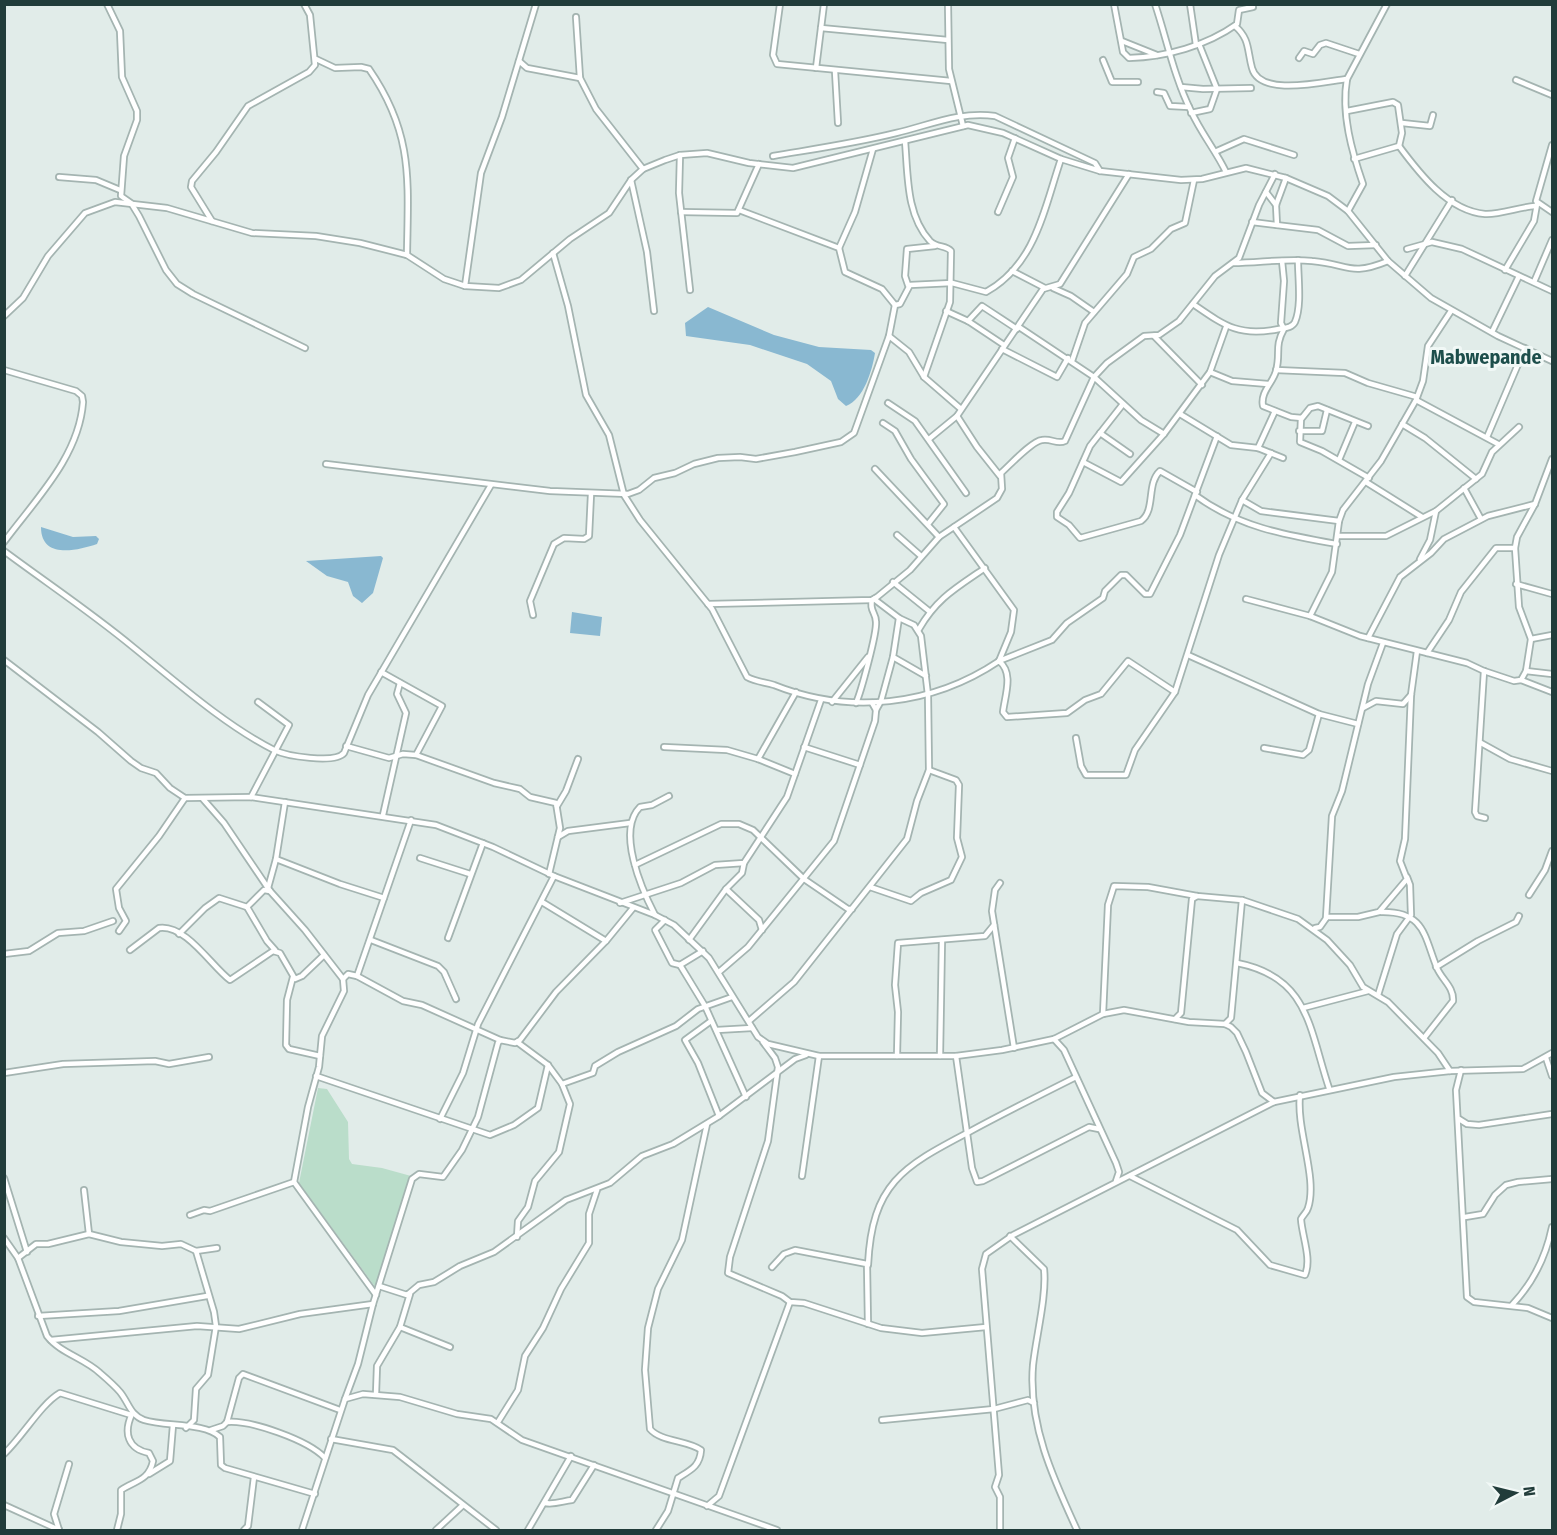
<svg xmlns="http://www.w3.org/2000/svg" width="1557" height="1535" font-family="'Fira Sans Condensed',sans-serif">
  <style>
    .green { fill: #baddca }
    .water { fill: #89b8d1 }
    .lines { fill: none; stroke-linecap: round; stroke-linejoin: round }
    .minor-casing { stroke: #a4b4b1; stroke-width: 8 }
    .minor { stroke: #fff; stroke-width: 4.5 }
    .labels { text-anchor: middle; stroke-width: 6; stroke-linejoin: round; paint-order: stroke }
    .quarter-label { font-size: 20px; font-weight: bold; fill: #1d4e4b; stroke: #f1f8f6 }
  </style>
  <rect width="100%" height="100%" fill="#e1ece9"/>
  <polygon class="green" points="318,1088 327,1089 348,1122 349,1159 352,1164 382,1168 411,1176 376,1288 299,1183"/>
  <g class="water">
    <path d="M708,307L774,335L819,347L871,350L875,353C872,371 864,399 846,406L838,399L831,381L807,364L750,345L686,336L685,323Z"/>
    <path d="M41,527L73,537L96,536L99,539L97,544C76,551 41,559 41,527Z"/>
    <polygon points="381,556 383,558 373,593 362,603 353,596 348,582 327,576 306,561"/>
    <polygon points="572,612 602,617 600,636 570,633"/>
  </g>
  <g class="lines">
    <defs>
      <g id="minor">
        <polyline points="107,4 120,31 122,77 137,111 137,120 124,156 121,196 131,203 139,216 166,270 177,284 193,294 305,348"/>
        <polyline points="780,4 773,55 777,64 951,81"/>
        <polyline points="948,4 949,69 963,126"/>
        <path d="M1114,4L1123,52L1129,58C1166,57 1206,46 1237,24L1239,10L1253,7"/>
        <path d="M1155,4C1167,40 1174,77 1191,111C1201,133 1216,151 1226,172"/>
        <polyline points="1190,4 1196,45"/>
        <polyline points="576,17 580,78 596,109 643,169"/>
        <path d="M1235,26C1250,39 1247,50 1252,68C1260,98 1326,81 1347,79"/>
        <polyline points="821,28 948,40"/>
        <polyline points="1122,41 1157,55"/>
        <polyline points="1299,58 1304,51 1313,54 1320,45 1326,43 1359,54"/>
        <path d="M316,59L335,68L361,67L369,69C414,134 408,181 407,255"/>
        <polyline points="1103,60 1112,82 1138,82"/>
        <polyline points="519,61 527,68 580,78"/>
        <polyline points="816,68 824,4"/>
        <polyline points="835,71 838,123"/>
        <polyline points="1516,80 1552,95"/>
        <polyline points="1181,87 1203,89 1251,88"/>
        <polyline points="1157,92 1164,93 1170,106 1189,107"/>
        <polyline points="1347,111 1393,102 1398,105 1402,133 1399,146 1354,159"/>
        <polyline points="1191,113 1210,109 1217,89 1199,44"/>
        <polyline points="1402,123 1430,126 1433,115"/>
        <path d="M905,141C908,175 906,215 930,241C937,248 946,245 951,251L950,302L924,377"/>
        <polyline points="1552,145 1536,201 1552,212"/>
        <path d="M1399,146C1419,173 1448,211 1485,214C1499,215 1520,207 1535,206"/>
        <polyline points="1217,151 1244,139 1294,155"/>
        <polyline points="680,155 679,193 690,290"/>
        <path d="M773,156C814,149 856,143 896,133C930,125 960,111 995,116L1095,163L1100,171"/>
        <polyline points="59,177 96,180 120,190"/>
        <polyline points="631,180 647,252 654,311"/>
        <polyline points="1266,192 1276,205"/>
        <path d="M739,210L839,248L845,272L882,289L895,305L900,304L910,285L952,283L986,292C1036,264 1044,209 1061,159"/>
        <path d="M1348,211L1363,184C1352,152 1341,114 1347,79L1387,4"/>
        <polyline points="681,212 737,213 759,164"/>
        <polyline points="998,212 1013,177 1008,158 1015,138"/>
        <polyline points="212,221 191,187 192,181 216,152 248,106 309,72 315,65 310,15 304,4"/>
        <polyline points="1252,222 1318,230 1348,246 1376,245"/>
        <polyline points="1277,225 1276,205 1286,178"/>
        <polyline points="839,248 855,212 873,149"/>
        <polyline points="1407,249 1432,242 1462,249 1552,291"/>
        <path d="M553,253L568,306L586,395L609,435L624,495L640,520L712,609L747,677C756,682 765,682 774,685C849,715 932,706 999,661C1014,673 1005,695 1003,712L1007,717L1067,713L1085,700L1101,694L1128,661L1175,692"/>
        <path d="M1282,261L1284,281L1281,323L1284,329C1274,347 1281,353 1276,371C1273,383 1260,392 1263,406L1291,417L1302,418L1310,408L1318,406L1368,426"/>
        <path d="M1233,263C1259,263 1286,258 1312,261C1349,264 1349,277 1388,261"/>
        <polyline points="1505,270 1534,221 1537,204"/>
        <polyline points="1012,271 1045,288"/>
        <polyline points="1405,276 1452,200"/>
        <polyline points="1534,282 1552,240"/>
        <polyline points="908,285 905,276 907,249 935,246"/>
        <polyline points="465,286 481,173 502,117 536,4"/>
        <polyline points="1053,288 1071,296 1094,312"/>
        <path d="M1193,304C1225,326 1239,337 1279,329C1285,328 1292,328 1295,322C1302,306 1298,278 1298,260"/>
        <polyline points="946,311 968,321 1004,345"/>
        <polyline points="4,316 23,298 48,256 85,213 115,202 167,208 252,233 316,236 360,243 407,255 444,279 465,286 499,288 521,280 570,239 609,213 631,180 643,169 665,160 680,155 707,153 749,163 793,168 968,125 1003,133 1061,159 1100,171 1181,180 1202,179 1246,168 1286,178 1328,196 1348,211 1388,261 1431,298 1498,336 1552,361"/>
        <polyline points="968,321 982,306 1017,329"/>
        <polyline points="1019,327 1094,377 1141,420 1164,434 1210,372 1226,327"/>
        <polyline points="1492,332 1519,276"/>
        <polyline points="889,336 909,352 924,377 961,409"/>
        <polyline points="1154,336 1202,385"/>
        <polyline points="1002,349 1057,377 1068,358"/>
        <polyline points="1072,361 1085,323 1127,274 1134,257 1151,249 1171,229 1185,223 1194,180"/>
        <path d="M4,370L76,391L82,396L83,402C79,457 35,500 4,542"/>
        <polyline points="1276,370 1345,373 1368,383 1417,397"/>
        <polyline points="1210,372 1232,381 1268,384"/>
        <polyline points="1416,400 1498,444"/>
        <polyline points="888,403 915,421 966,493"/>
        <path d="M1123,404L1090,446L1069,493L1057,512V517L1069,525L1080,538L1141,521C1156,510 1146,484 1160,471L1197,492"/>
        <polyline points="1180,414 1231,445 1258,448 1283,458"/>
        <polyline points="957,416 977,447 1000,476"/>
        <polyline points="1301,418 1300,442 1322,451 1369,478"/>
        <polyline points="883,423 895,431 911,459 944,504 928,524"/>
        <polyline points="1402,424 1425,438 1476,479"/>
        <polyline points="1299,431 1322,431 1327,410"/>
        <polyline points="1100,433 1130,454"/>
        <polyline points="1487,437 1525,348"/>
        <polyline points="929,439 957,416 1043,289 1060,284 1129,174"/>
        <polyline points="1258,448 1275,411"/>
        <polyline points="1339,460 1355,422"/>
        <polyline points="1083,462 1121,482 1164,434"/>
        <polyline points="326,464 550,491 628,494 639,490 654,478 675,473 694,464 718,458 740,457 756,459 795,452 841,442 854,433 889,336 895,305"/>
        <polyline points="875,469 939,537"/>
        <polyline points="1366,482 1422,517"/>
        <polyline points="1464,488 1481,519"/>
        <path d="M1195,495C1238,527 1285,535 1337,544"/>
        <polyline points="1242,500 1261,511 1339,521"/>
        <polyline points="954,527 1014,610 1011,632 999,661"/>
        <polyline points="897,535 921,556"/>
        <polyline points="1338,536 1386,536 1436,511"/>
        <path d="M4,551C47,583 92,613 133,647C175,681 226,726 274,750C286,756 335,764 344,753L368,695L491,485"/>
        <polyline points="1420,559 1430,540 1436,511 1482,474 1492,452 1519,427"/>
        <polyline points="893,582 929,611"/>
        <polyline points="1516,584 1552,594"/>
        <polyline points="874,599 899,618 893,657 926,676"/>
        <polyline points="1246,599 1310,616 1360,636 1467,663 1484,671 1514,681 1521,680 1526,671 1531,639 1519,607 1515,548 1517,537 1535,504 1552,459"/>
        <path d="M708,604L872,600L877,597L910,570L939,537L997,498L1002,489L1001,473C1010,465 1032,441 1042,440C1051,438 1057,445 1065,441L1094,377L1107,363L1144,336L1159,335L1179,321L1215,276L1239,258L1259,205L1275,174"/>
        <polyline points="533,615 530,601 554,544 564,538 584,539 589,536 591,494"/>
        <polyline points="1310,616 1332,572 1339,521 1343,510 1381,461 1416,400 1423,381 1428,346 1451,311"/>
        <path d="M919,629C937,598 956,588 985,568"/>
        <polyline points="1368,638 1400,577 1431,553 1444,539 1488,516 1535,504"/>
        <polyline points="1531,639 1552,635"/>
        <polyline points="1427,653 1449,620 1461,592 1496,548 1515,548"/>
        <polyline points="1188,655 1319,714 1358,724"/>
        <polyline points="4,660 98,732 131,761 141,768 156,773 170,788 185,798 251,797 436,825 493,847 554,876 655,915 674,925 709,958 758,1037 768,1044 819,1056 956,1056 1002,1050 1054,1039 1103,1014 1124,1010 1189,1022 1225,1024 1231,1027 1237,1033 1246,1052 1262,1093 1274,1102"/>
        <polyline points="999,661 1052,640 1067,623 1103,598 1105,591 1121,575 1126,575 1145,594 1150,594 1180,535 1217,436"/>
        <polyline points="1484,671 1475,812 1477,816 1485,818"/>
        <polyline points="1526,671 1552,674"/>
        <polyline points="1521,680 1552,692"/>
        <polyline points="832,702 868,657"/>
        <path d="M856,703C861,692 877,633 876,622C876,612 869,611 872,600"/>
        <polyline points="1363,708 1376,701 1403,704 1411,695"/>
        <polyline points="876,710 881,701 893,657"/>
        <polyline points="1076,738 1081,766 1086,775 1126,775 1135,750 1175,692 1219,555 1242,500 1271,453"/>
        <polyline points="1481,743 1510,759 1552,771"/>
        <polyline points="346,746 389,758 403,754 416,755 442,706 381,672"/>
        <polyline points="664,747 727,750 758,759 795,774"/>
        <polyline points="804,747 860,765"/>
        <polyline points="1264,748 1303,755 1309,750 1319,714"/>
        <polyline points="416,755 494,783 520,789 530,797 556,803 560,828 549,874"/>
        <polyline points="758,759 796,692"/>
        <polyline points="251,797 289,725 258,702"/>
        <polyline points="203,799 224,823 270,891 305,930 343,979 344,991 322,1036 319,1067 308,1107 294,1182 376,1295"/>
        <polyline points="557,806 566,791 578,759"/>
        <polyline points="383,815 406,713 397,694 400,683"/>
        <polyline points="558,837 568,831 630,823"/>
        <polyline points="420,858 470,874"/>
        <polyline points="276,859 340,884 384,898 357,976"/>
        <polyline points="635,865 721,824 739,824 753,830 804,879 848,909 852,909"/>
        <polyline points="1000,883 995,890 992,911 1014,1048"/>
        <polyline points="870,887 911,901 921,893 951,880 962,857 957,838 959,785 956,780 929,770"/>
        <polyline points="268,888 276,859 285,802"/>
        <polyline points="726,889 759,920 762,930"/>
        <polyline points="1529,895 1545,870 1552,851"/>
        <polyline points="384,898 411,820"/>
        <polyline points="542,902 606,941"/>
        <polyline points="620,903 681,883 715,865 744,863 787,797 821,700"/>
        <polyline points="247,907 267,941 275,950"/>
        <path d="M1381,912C1425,911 1424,936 1437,968C1442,980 1454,987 1453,1001L1424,1038"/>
        <path d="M655,915C642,890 616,831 640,807L652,805L669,796"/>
        <polyline points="1326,918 1332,816 1342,791 1368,684 1383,643"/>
        <polyline points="665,920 655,930 672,963 680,965 703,951"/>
        <polyline points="1315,928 1320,927 1327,917 1358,917 1379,912 1407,879 1400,861 1405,839 1411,695 1417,651"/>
        <polyline points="119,931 126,921 119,908 116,889 159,836 185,798"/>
        <polyline points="179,934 205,908 219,898 247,907 264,890 270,891"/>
        <polyline points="448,938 483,843"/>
        <polyline points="371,940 438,966 444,972 456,999"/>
        <polyline points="689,940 726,889 742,873 744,863"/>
        <path d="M130,950L159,928C186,924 212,967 230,980L273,951L280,953L295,979L302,976L324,955"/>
        <polyline points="4,954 29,951 58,933 84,931 113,921"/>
        <path d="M1237,963C1309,977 1309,1028 1329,1088"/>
        <polyline points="680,965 705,1006 746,1097"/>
        <polyline points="1436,967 1478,941 1516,922 1519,916"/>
        <polyline points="719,972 748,947 834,841 875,721 876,710 872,703"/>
        <polyline points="293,977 287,1000 286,1045 289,1049 320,1056"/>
        <polyline points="343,979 348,974 357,976 403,1001 422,1005 500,1040"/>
        <polyline points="1378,995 1397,934 1411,915 1410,885 1407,877"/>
        <polyline points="1303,1008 1368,991"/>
        <polyline points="1103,1014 1108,905 1114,886 1148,887 1197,896 1242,900 1298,919 1327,940 1350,965 1363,987 1388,1002 1438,1053 1450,1071"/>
        <polyline points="1175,1019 1181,1013 1192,899 1197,896"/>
        <polyline points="711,1021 685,1040 698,1063 719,1116"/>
        <polyline points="749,1021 794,982 907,839 917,801 929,770 928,695 921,636 914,625 899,618"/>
        <polyline points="1225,1024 1231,1018 1242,900"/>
        <polyline points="717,1030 752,1028"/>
        <polyline points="1054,1039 1064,1050 1116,1163 1119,1172 1116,1181"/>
        <polyline points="517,1042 548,1065 562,1084 570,1104 559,1152 535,1181 528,1207 518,1221 517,1237"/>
        <polyline points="763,1042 775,1058 778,1067 768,1141 730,1257 728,1273 782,1296 790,1302 804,1303 881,1328 922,1333 986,1327"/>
        <polyline points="897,1056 898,1012 895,985 898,943 985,936 994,925"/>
        <polyline points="940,1056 942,940"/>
        <polyline points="956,1056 972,1168 977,1182 983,1181 1089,1127 1099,1129"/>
        <polyline points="1546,1058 1552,1076"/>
        <polyline points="1461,1070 1456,1090 1467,1297 1474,1302 1528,1308 1552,1318"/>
        <polyline points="4,1073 63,1064 155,1061 169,1064 209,1057"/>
        <polyline points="316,1076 490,1135 514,1125 538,1108 548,1065"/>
        <polyline points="562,1084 593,1073 595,1066 618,1052 676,1026 698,1009 732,997"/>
        <polyline points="440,1119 463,1073 478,1024 554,876"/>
        <polyline points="1459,1119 1467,1124 1479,1125 1552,1114"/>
        <polyline points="802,1176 819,1056"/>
        <path d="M1130,1176L1237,1230L1270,1265L1305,1275C1312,1259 1302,1236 1301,1219C1303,1215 1307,1212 1308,1208C1318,1178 1296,1130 1300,1095"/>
        <polyline points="4,1178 27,1252"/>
        <polyline points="84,1190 89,1234"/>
        <polyline points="190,1215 204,1210 210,1211 294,1182"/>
        <polyline points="1465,1217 1483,1214 1495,1195 1506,1185 1518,1182 1552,1179"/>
        <path d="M1010,1236L1044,1269C1047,1295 1036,1337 1033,1365C1028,1424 1053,1478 1077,1530"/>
        <path d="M4,1238L18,1258L47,1336C60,1353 84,1358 100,1373C107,1379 114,1385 120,1392C129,1403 130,1415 144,1420C165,1427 204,1422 220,1437L221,1465L225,1468L315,1494"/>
        <polyline points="18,1258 36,1244 48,1244 89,1234 121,1242 162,1246 181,1244 196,1251 217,1248"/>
        <path d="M868,1265C872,1184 902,1167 969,1132C1004,1113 1040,1095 1076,1077"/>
        <polyline points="772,1267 784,1254 795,1250 867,1264 868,1324"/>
        <polyline points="379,1286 407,1295 419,1285 434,1282 460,1266 494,1252 566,1200 610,1183 642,1156 673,1144 719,1116 795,1059 806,1055"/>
        <path d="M1512,1305C1532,1284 1546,1256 1552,1227"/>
        <polyline points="38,1316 119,1311 207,1296"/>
        <polyline points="400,1327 450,1347"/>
        <polyline points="51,1340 197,1326 239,1329 300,1314 373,1304"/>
        <polyline points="376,1394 377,1366 400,1327 410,1294"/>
        <polyline points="345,1399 358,1364 373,1304 412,1179 419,1174 443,1177 462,1150 478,1117 498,1043 500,1040 515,1043 520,1040 556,992 606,941 633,908"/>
        <polyline points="882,1420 994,1409 1028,1400 1034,1403"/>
        <path d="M227,1422C251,1420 308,1440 325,1458"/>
        <polyline points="498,1422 518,1390 525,1356 543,1328 561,1289 589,1243 589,1214 597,1190"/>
        <polyline points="186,1428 194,1420 196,1389 208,1375 216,1326 214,1312 196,1251"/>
        <polyline points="211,1430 223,1426 227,1422 239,1378 243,1374 340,1410"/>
        <polyline points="331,1439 393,1450 496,1530"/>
        <path d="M4,1454C23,1436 41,1404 60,1393L131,1415"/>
        <polyline points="149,1474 170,1461 173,1425"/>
        <path d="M545,1503C554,1505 563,1501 572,1500L594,1465"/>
        <polyline points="4,1505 59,1530"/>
        <polyline points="707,1506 719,1496 790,1302"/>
        <polyline points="59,1530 54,1514 69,1464"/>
        <path d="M117,1530L121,1514V1490C134,1481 149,1481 153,1461L149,1453C128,1449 123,1433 132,1414"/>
        <polyline points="244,1530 248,1526 254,1477"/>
        <polyline points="302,1530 345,1399 363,1394 400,1397 457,1414 491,1419 522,1440 777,1530"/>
        <polyline points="436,1530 462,1506"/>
        <polyline points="528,1530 571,1456"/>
        <path d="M656,1530L668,1511L678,1478C691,1470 700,1466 701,1450C687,1440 661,1442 650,1429L645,1370L648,1328L658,1289L682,1240L707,1124"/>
        <polyline points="1000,1530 1000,1497 995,1487 999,1475 982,1269 986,1254 1013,1235 1274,1102 1394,1077 1450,1071 1523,1069 1552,1053"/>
      </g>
    </defs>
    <use href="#minor" class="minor-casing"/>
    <use href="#minor" class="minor"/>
  </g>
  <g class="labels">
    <g class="quarter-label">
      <text x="1486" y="364">Mabwepande</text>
    </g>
  </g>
  <rect width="1557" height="1535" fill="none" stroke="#213c3a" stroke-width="12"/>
  <g transform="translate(1515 1493) rotate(83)" stroke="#f1f8f6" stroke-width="4.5" paint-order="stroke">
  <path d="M0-4.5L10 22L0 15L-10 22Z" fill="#213c3a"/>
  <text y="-9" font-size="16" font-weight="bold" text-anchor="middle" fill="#213c3a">N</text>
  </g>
</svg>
